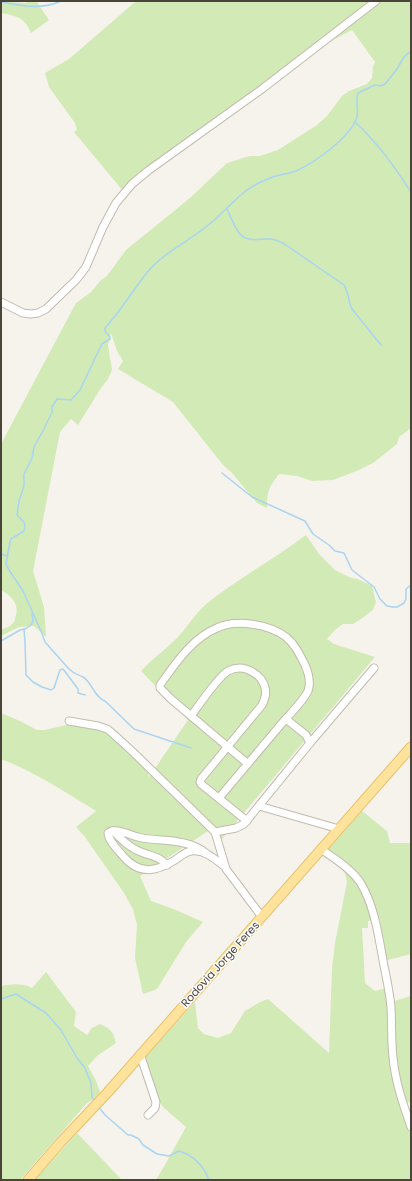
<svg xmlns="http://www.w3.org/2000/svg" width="412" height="1181" font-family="Poppins,sans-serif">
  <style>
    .green { fill: #d2eab5 }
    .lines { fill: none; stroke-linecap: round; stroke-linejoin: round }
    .stream { stroke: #a9d4f2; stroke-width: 1.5 }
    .minor-casing { stroke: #c2bbae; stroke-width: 9 }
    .major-casing { stroke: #e6c16a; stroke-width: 11 }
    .minor { stroke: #fff; stroke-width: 7 }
    .major { stroke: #ffe39c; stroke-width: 9 }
    .labels { text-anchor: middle; stroke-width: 3; stroke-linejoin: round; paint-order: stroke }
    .street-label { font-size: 11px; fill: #4b4439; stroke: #fff }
  </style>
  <rect width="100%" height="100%" fill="#f6f3ec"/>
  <g class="green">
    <path d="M1,1L26,3L28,1H36L49,20L31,33C25,17 16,16 1,13Z"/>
    <path d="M144,1H411V428L399,437L397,444L373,463L359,470L333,480L312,481L297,476L279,474C269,487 267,491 267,508L257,503L232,473L223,465L173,402L118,369L123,361L117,351L111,333L108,345L112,370L108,379L101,388L78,425L71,419L60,432L33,571L44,607L46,637L34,626L19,627L1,636V630C4,628 10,627 12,624C15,622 15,618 16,615C19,603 11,596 1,590V444L76,303L91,292L101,280L107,276L126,250L190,198L227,163L250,156H260L278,150L317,125L327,116L342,96L349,91L367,84L372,78L373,66L375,62L352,30L329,42L123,191L74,132L77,130L75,123L49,87L45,73L69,59L135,2Z"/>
    <path d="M306,535L319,554L335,570L349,577L360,580L372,586L376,602L373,610L361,619L353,624H343L335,630L327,639L334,644L375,657L222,839L223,840L208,831L140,876L151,901L176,910L203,922L186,942L157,989L143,994L135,958L137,925L133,909L124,893L85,837L76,827L96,811C65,792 35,772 1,759V713L20,721L37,730H44L67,725L78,724L109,727L117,731L124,738L147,765L149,777L188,720L141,671C152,659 165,650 177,638C187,628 194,615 205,605C237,579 273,560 306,535Z"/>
    <polygon points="362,811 387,831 390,843 411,843 411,954 384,961 380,919 368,921 368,928 362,928 365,983 375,991 389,987 391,1002 411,996 411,1100 405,1106 411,1119 411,1180 156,1180 166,1163 186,1127 163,1107 158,1099 143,1060 195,1002 198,1028 204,1034 218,1038 231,1033 245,1011 260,1002 268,999 329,1053 332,968 335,943 347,882 343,865 324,854"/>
    <path d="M46,972L76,1012L74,1026L87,1035L92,1028L100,1024C111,1029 113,1031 116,1043L97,1056L88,1066L96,1081L100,1092L94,1099L87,1103L20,1180H1V986C12,984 22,983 32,988Z"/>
    <polygon points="77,1133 122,1180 35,1180"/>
  </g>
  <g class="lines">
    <g class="stream">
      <path d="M1,2C21,6 42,10 61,1"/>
      <path d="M355,122C377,142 395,167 411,192"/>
      <path d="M227,209C231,217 234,227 240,234C248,243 261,238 271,239C277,240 281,242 286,245L344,285C349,293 348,301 352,309L381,345"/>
      <polyline points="222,473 252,497 305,521 313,534 329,545 335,551 344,553 352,570 374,587 380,599 387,606 393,607 397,607 404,603 406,599 406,589 411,585"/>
      <polyline points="1,554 7,556"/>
      <polyline points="24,629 25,642 26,675 33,682 42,687 51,690 54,688 60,670 63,669 78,689 78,693 85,695"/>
      <polyline points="1,641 20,630 25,629 31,625 33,621 32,614"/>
      <path d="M191,748L134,729L105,701C94,697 92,682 83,677C77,674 74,674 69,669L45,642L41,631L23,591L9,570L6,564L10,542L11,539L24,531L25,526L24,522L17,515L19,501L24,486V474L32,458L34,447L44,429L52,412V407L57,399L71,400L80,390L99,350L102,344L110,339V337L105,331V328C112,320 118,313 124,304C133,292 141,279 151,268C168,250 189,241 207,226C219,217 229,205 241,195C249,188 259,182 270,178C278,175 287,174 296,171C314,163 351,137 357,117C359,110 355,101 358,93L375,85L381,86L385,84L397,69L404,57L411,51"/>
      <polyline points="1,999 16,994 46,1013 61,1030 77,1058 85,1068 91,1083 92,1097 95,1101"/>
      <path d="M98,1106L105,1115L128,1135H131L139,1139L143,1145L157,1154L169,1156L179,1151C193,1155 204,1166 209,1180"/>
    </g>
    <defs>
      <g id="minor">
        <polyline points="1,302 23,313 31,314 38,313 46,309 76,280 86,267 103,227 116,203 132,184 149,170 262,89 376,1"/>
        <path d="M191,716C199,705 218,677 228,671C234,668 239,667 246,669C252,671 257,674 261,679C267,688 267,695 262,705L201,779L200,782L201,784L247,821"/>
        <polyline points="286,719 306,735 310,743"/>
        <polyline points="69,721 98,726 107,729 111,732 133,752 215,832 226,869 262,917"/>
        <path d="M219,798C240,773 262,747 283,722C290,714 304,700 308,691C311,683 308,672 305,665C300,655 295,644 286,637C269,624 236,619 217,628C192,638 175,664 160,685V688L171,699L248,764"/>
        <polyline points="259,806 339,829"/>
        <path d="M113,831C121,839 130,848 141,852C153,857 157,855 167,865"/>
        <polyline points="215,832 236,828 244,824 310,743 374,668"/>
        <path d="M321,849C335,859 350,868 360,882C375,906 379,939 384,966C387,980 390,994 391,1008C392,1024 391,1040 393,1057C395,1081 403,1104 411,1127"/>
        <path d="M207,854C200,848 193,845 184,843C169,839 153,841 138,837C129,835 115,827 108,833C109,842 118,850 123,856C139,875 156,872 175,860C180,857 185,852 191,851C204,849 215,859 224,866"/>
        <polyline points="140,1054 156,1102 155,1108 148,1115"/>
      </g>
      <polyline id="major" points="28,1180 60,1143 108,1092 411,747"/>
    </defs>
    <use href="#minor" class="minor-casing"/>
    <use href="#major" class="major-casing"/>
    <use href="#minor" class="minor"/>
    <use href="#major" class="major"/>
  </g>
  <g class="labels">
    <g class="street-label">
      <text transform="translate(220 964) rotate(-48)" y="4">Rodovia Jorge Feres</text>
    </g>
  </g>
  <rect width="412" height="1181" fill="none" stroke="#4b4439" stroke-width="4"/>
</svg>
